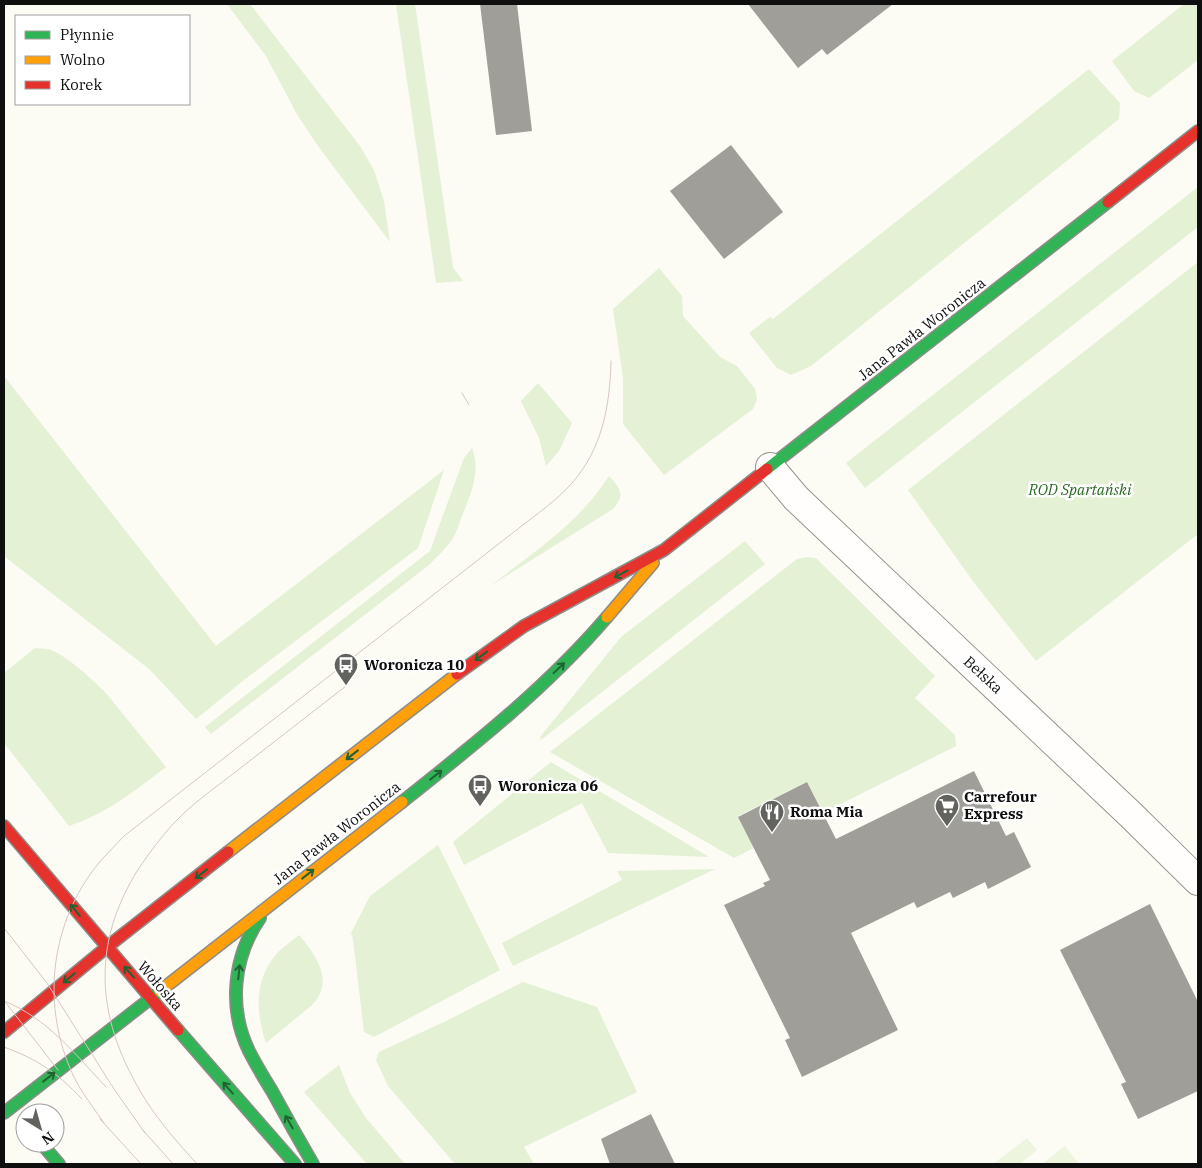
<svg xmlns="http://www.w3.org/2000/svg" width="1202" height="1168" font-family="'IBM Plex Serif',serif">
  <style>
    .green { fill: #e4f1d5 }
    .pitch { fill: #edf5df }
    .building { fill: #9f9e99 }
    .lines { fill: none; stroke-linecap: round; stroke-linejoin: round }
    .street-casing { stroke: #969592; stroke-width: 30 }
    .fast-casing { stroke: #8c8c89; stroke-width: 14 }
    .slow-casing { stroke: #8c8c89; stroke-width: 14 }
    .jam-casing { stroke: #8c8c89; stroke-width: 14 }
    .street { stroke: #fffefd; stroke-width: 28 }
    .fast { stroke: #30b455; stroke-width: 11 }
    .slow { stroke: #ff9f0a; stroke-width: 11 }
    .jam { stroke: #e5322d; stroke-width: 11 }
    .tram { stroke: #d8c6c4; stroke-width: 1 }
    .oneway { stroke: #206232 }
    .labels { text-anchor: middle; stroke-width: 5; stroke-linejoin: round; paint-order: stroke }
    .street-label { font-size: 15px; fill: #0f0f0f; stroke: #fff }
    .park-label { font-size: 15px; font-style: italic; fill: #296620; stroke: #fff }
    .poi-label { font-size: 15px; font-weight: bold; fill: #0f0f0f; stroke: #fff; text-anchor: start }
  </style>
  <rect width="100%" height="100%" fill="#fcfbf4"/>
  <g class="green">
    <polygon points="227,4 250,4 360,146 374,170 384,201 390,242 318,146 298,116 266,56"/>
    <polygon points="396,4 415,4 453,267 463,281 436,283"/>
    <polygon points="1184,4 1198,4 1198,60 1149,98 1134,91 1112,61"/>
    <polygon points="1089,69 1120,103 1119,119 811,366 791,375 777,368 749,333 770,317 773,319"/>
    <polygon points="1198,187 1198,227 865,488 846,463"/>
    <polygon points="1198,262 1198,534 1036,661 975,584 908,490"/>
    <polygon points="659,268 682,296 683,316 720,357 737,366 755,389 757,399 753,409 664,475 623,424 623,378 613,309"/>
    <polygon points="4,376 216,646 444,470 418,548 244,680 196,719 149,669 4,556"/>
    <polygon points="538,383 572,423 559,451 546,466 539,438 521,401"/>
    <path d="M472,448C481,471 471,494 462,516C459,523 457,532 453,538C447,548 437,556 429,565L211,734L205,727L430,551L464,458Z"/>
    <path d="M609,476C620,488 626,495 613,509L490,586C533,553 580,522 609,476Z"/>
    <polygon points="745,541 765,564 541,740 540,737 621,637"/>
    <polygon points="807,557 816,558 935,676 915,698 955,735 956,746 823,813 807,782 738,816 754,848 734,858 550,752 797,559"/>
    <path d="M35,648C40,649 46,648 51,650C67,656 93,680 105,692L166,767C136,790 106,814 69,826L4,743V673Z"/>
    <polygon points="551,762 709,857 608,853 582,803 464,865 453,842"/>
    <polygon points="438,845 500,970 374,1037 364,1032 353,939 351,933 370,896"/>
    <polygon points="715,869 513,966 502,943 622,880 617,871"/>
    <path d="M299,935C316,955 335,981 312,1005L266,1043C256,1014 254,981 275,956C281,948 291,942 299,935Z"/>
    <polygon points="523,982 597,1007 637,1092 524,1147 534,1164 455,1164 388,1086 376,1060 379,1052 446,1021"/>
    <polygon points="339,1065 350,1093 366,1118 405,1164 367,1164 304,1092"/>
  </g>
  <g class="pitch">
    <polygon points="1027,1138 1037,1150 1020,1164 993,1164"/>
    <polygon points="1065,1146 1079,1164 1042,1164"/>
  </g>
  <g class="building">
    <polygon points="480,4 517,4 532,131 496,135"/>
    <polygon points="748,4 893,4 827,55 822,49 798,68"/>
    <polygon points="731,145 783,212 724,259 670,191"/>
    <polygon points="974,771 1006,836 1014,832 1031,867 988,889 985,882 953,898 950,892 917,908 914,902 851,933 898,1030 802,1077 785,1040 790,1038 724,905 765,886 763,883 770,880 738,817 807,782 836,839"/>
    <polygon points="1150,904 1198,1002 1198,1091 1138,1119 1121,1084 1126,1082 1060,950"/>
    <polygon points="651,1114 675,1164 610,1164 601,1139"/>
  </g>
  <g class="lines">
    <defs>
      <polyline id="street" points="770,467 796,498 1131,815 1198,881"/>
      <g id="fast">
        <polyline points="767,469 1108,202"/>
        <path d="M402,802C474,745 547,687 607,617"/>
        <path d="M260,918C233,957 228,1008 249,1051C256,1065 264,1078 272,1091C285,1115 299,1140 313,1164"/>
        <polyline points="178,1030 295,1164"/>
        <polyline points="4,1113 160,991"/>
        <polyline points="41,1143 59,1164"/>
      </g>
      <g id="slow">
        <polyline points="607,617 653,563"/>
        <polyline points="228,852 457,674"/>
        <polyline points="160,991 402,802"/>
      </g>
      <g id="jam">
        <polyline points="1108,202 1198,131"/>
        <polyline points="457,674 524,626 664,550 767,469"/>
        <polyline points="4,826 178,1030"/>
        <polyline points="4,1032 107,947 228,852"/>
      </g>
    </defs>
    <use href="#street" class="street-casing"/>
    <use href="#fast" class="fast-casing"/>
    <use href="#slow" class="slow-casing"/>
    <use href="#jam" class="jam-casing"/>
    <use href="#street" class="street"/>
    <use href="#fast" class="fast"/>
    <use href="#slow" class="slow"/>
    <use href="#jam" class="jam"/>
    <g class="tram">
      <polyline points="462,393 469,405"/>
      <polyline points="4,928 47,983 114,1089 145,1133"/>
      <path d="M4,1001C47,1018 75,1054 106,1087"/>
      <polyline points="6,1003 58,1070"/>
      <path d="M4,1047C39,1060 56,1072 82,1099"/>
      <polyline points="100,1119 141,1164"/>
      <path d="M104,1123C93,1107 81,1092 73,1075C42,1008 49,929 94,869C103,857 114,847 124,836L519,528C537,514 556,501 572,483C602,449 610,406 611,361"/>
      <polyline points="142,1129 173,1164"/>
      <path d="M197,1164C179,1144 160,1123 145,1099C97,1022 89,947 139,868C150,852 161,837 174,823C193,803 216,787 238,770C274,742 310,714 346,686"/>
    </g>
  </g>
  <defs><path id="oneway-shaft" d="M-6 0H5M1.5-3L5.5 0L1.5 3" fill="none" stroke-width="1.6" stroke-linecap="round" stroke-linejoin="round" transform="scale(1.25)"/></defs>
  <g class="oneway">
    <use href="#oneway-shaft" transform="translate(621 574) rotate(152)"/>
    <use href="#oneway-shaft" transform="translate(481 656) rotate(144)"/>
    <use href="#oneway-shaft" transform="translate(559 668) rotate(-43)"/>
    <use href="#oneway-shaft" transform="translate(352 755) rotate(142)"/>
    <use href="#oneway-shaft" transform="translate(436 775) rotate(-38)"/>
    <use href="#oneway-shaft" transform="translate(201 874) rotate(142)"/>
    <use href="#oneway-shaft" transform="translate(308 874) rotate(-38)"/>
    <use href="#oneway-shaft" transform="translate(75 910) rotate(-130)"/>
    <use href="#oneway-shaft" transform="translate(129 972) rotate(-131)"/>
    <use href="#oneway-shaft" transform="translate(239 972) rotate(-84)"/>
    <use href="#oneway-shaft" transform="translate(69 978) rotate(140)"/>
    <use href="#oneway-shaft" transform="translate(49 1077) rotate(-38)"/>
    <use href="#oneway-shaft" transform="translate(228 1088) rotate(-131)"/>
    <use href="#oneway-shaft" transform="translate(289 1122) rotate(-120)"/>
  </g>
  <defs>
    <symbol id="bus-pin" viewBox="-11 -11 22 30"><path d="M0 17L-7.5 6A9.5 9.5 0 1 1 7.5 6Z" fill="#62625f" stroke="#fff"/><path d="M-5-6H5V4H4V6H2V4H-2V6H-4V4H-5ZM-3.5-4V0h7V-4ZM-3.5 1.2v1.5H-2V1.2ZM2 1.2v1.5H3.5V1.2Z" fill="#fff"/></symbol>
    <symbol id="supermarket-pin" viewBox="-11 -11 22 30"><path d="M0 17L-7.5 6A9.5 9.5 0 1 1 7.5 6Z" fill="#62625f" stroke="#fff"/><path d="M-6-5.5h2.5l.6 2H6L4.5 2H-2.5L-4.4-4H-6ZM-1.5 3.2a1.3 1.3 0 1 0 .1 0ZM3 3.2a1.3 1.3 0 1 0 .1 0Z" fill="#fff"/></symbol>
    <symbol id="restaurant-pin" viewBox="-11 -11 22 30"><path d="M0 17L-7.5 6A9.5 9.5 0 1 1 7.5 6Z" fill="#62625f" stroke="#fff"/><path d="M-5-6h1v4h1v-4h1v4h1v-4h1v5L-1.5 .5V6h-2V.5L-5-1ZM5-6V6H3V1.5H1.5Q1.5-4 5-6Z" fill="#fff"/></symbol>
  </defs>
  <g fill-rule="evenodd">
    <use href="#bus-pin" x="332" y="651" width="28" height="38"/>
    <use href="#bus-pin" x="466" y="772" width="28" height="38"/>
    <use href="#supermarket-pin" x="933" y="792" width="28" height="38"/>
    <use href="#restaurant-pin" x="758" y="798" width="28" height="38"/>
  </g>
  <g class="labels">
    <g class="street-label">
      <text transform="translate(922 329) rotate(-38)" y="5">Jana Pawła Woronicza</text>
      <text transform="translate(983 675) rotate(43)" y="5">Bełska</text>
      <text transform="translate(337 833) rotate(-38)" y="5">Jana Pawła Woronicza</text>
      <text transform="translate(160 986) rotate(49)" y="5">Wołoska</text>
    </g>
    <g class="park-label">
      <text x="1080" y="495">ROD Spartański</text>
    </g>
    <g class="poi-label">
      <text x="364" y="670">Woronicza 10</text>
      <text x="498" y="791">Woronicza 06</text>
      <text x="964" y="802">Carrefour<tspan x="964" dy="17">Express</tspan></text>
      <text x="790" y="817">Roma Mia</text>
    </g>
  </g>
  <rect width="1202" height="1168" fill="none" stroke="#0f0f0f" stroke-width="10"/>
  <rect x="15" y="15" width="175" height="90" fill="#ffffff" stroke="#9f9f9f"/>
  <rect x="25" y="31" width="25" height="8" fill="#30b455" stroke="#9f9f9f"/>
  <text x="60" y="40" font-size="15" fill="#0f0f0f">Płynnie</text>
  <rect x="25" y="56" width="25" height="8" fill="#ff9f0a" stroke="#9f9f9f"/>
  <text x="60" y="65" font-size="15" fill="#0f0f0f">Wolno</text>
  <rect x="25" y="81" width="25" height="8" fill="#e5322d" stroke="#9f9f9f"/>
  <text x="60" y="90" font-size="15" fill="#0f0f0f">Korek</text>
  <g transform="translate(40 1128) rotate(143)"><circle r="24" fill="#ffffff" stroke="#9f9f9f"/>
  <path d="M0-4L9 19L0 12L-9 19Z" fill="#62625f"/>
  <text y="-8" font-size="14" font-weight="bold" text-anchor="middle" fill="#0f0f0f">N</text>
  </g>
</svg>
